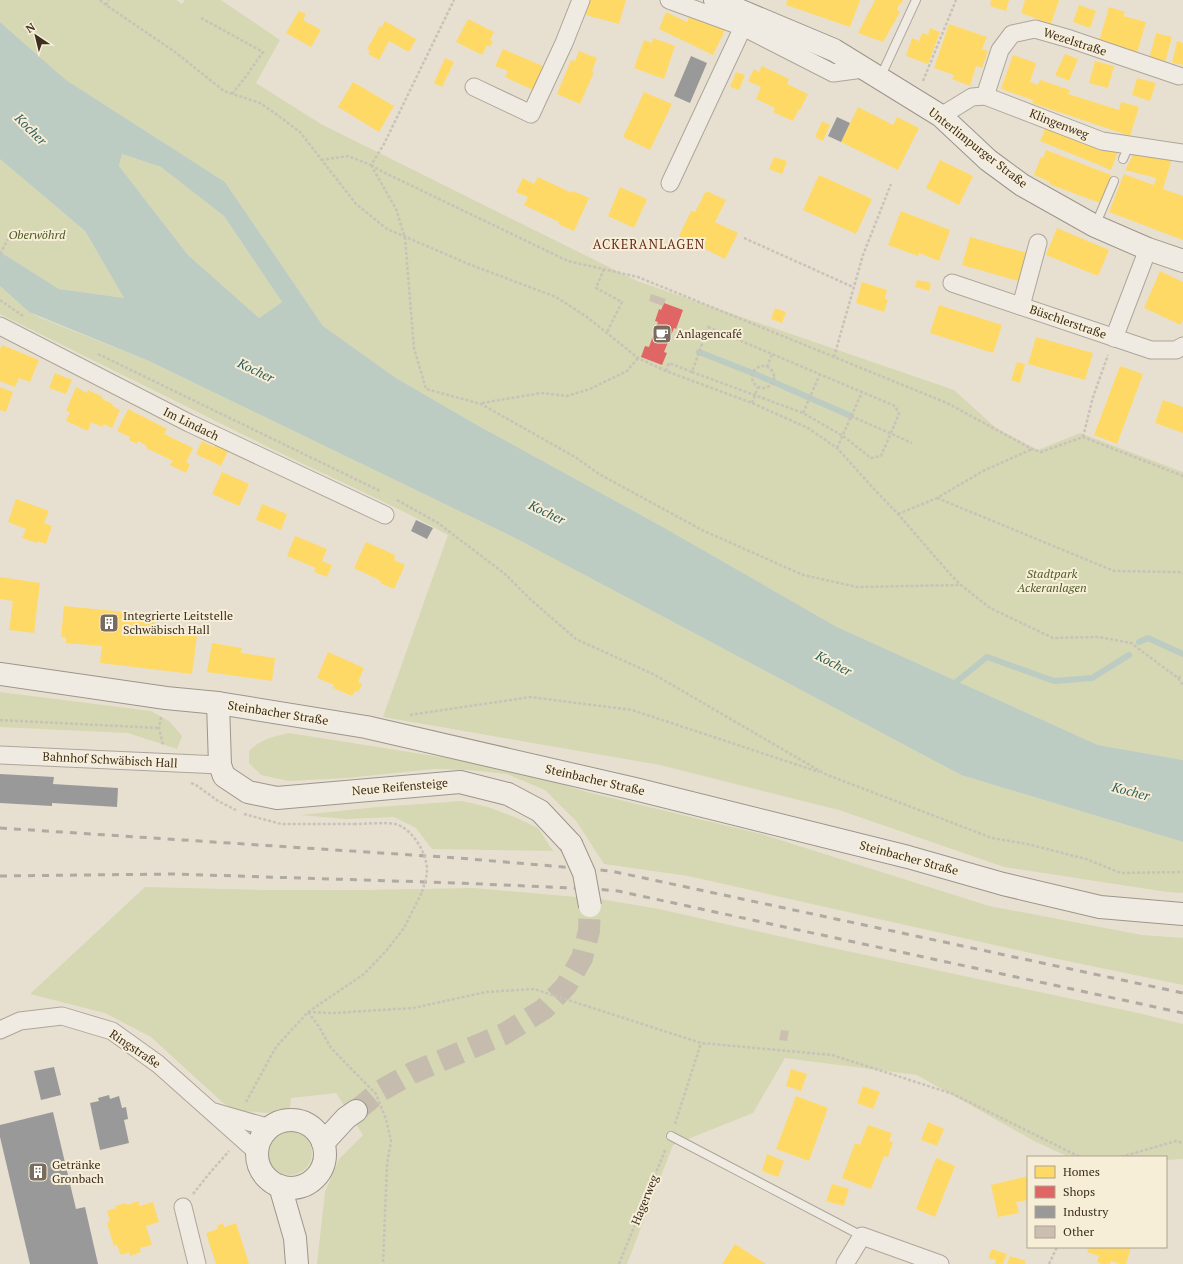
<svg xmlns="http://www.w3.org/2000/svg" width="1183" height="1264" font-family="'PT Serif',serif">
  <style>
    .green { fill: #d6d7b3 }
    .water { fill: #bcccc2; fill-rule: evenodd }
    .homes { fill: #ffd966 }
    .shops { fill: #e06666 }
    .industry { fill: #999 }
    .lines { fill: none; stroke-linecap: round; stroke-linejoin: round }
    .stream { stroke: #bcccc2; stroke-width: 6 }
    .building { fill: #cbbfb2 }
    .secondary-tunnel { stroke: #c5bcae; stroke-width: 22; stroke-dasharray: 22 11; stroke-linecap: butt }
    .lane-casing { stroke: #ada599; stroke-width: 10 }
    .street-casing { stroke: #ada599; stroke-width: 19 }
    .secondary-casing { stroke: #9c958a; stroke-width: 24 }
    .path { stroke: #c8c2b9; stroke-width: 2.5; stroke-dasharray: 3 2; stroke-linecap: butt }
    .lane { stroke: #efebe3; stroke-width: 8 }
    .street { stroke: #efebe3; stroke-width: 17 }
    .secondary { stroke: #efebe3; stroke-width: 22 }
    .rail { stroke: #afaaa2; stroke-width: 3; stroke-dasharray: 7 7; stroke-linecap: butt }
    .secondary-bridge-casing { stroke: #9c958a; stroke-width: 24; stroke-linecap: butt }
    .path-bridge { stroke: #c8c2b9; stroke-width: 2.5; stroke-dasharray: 3 2; stroke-linecap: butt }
    .secondary-bridge { stroke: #efebe3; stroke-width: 22 }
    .labels { text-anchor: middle; stroke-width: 4; stroke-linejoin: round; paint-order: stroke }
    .street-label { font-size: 12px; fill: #3d2e20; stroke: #f7eed8 }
    .park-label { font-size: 12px; font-style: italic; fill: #4d5a26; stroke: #f7eed8 }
    .poi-label { font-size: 12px; fill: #3d2e20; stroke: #f7eed8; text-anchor: start }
    .water-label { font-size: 13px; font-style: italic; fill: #2f5d5a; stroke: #f7eed8 }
    .neighbourhood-label { font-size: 13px; letter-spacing: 1px; fill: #6b2e1e; stroke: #f7eed8 }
  </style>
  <rect width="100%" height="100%" fill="#e7e0d1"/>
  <g class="green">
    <polygon points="0,0 176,0 182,4 185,0 221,0 280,40 256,83 321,124 637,281 954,390 996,428 1038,450 1080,433 1183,472 1183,760 1098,745 837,627 661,526 477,425 396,378 323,326 225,182 66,80 0,22"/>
    <polygon points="122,154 161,167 224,216 282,302 259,318 188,255 119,166"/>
    <polygon points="0,159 85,231 124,298 59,289 2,253 0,250"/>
    <path d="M0,286L29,312L41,318L149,361L515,538L961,775L1183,842V893L1167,892L1004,867L839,810L660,765L383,717L448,535C392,504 332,478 274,450C183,405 91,359 0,314Z"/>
    <polygon points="0,692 151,711 169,721 182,736 177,749 128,733 0,727"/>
    <path d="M289,733L504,767L587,792L761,834L989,906L1142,935L1183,938V985L1048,957L688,876L604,864L576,821L545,790L507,774L469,770L434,769L347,778L289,781L261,775L249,763V751C261,739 272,737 289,733Z"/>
    <polygon points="462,801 488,807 517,818 538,828 553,851 432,849 416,828 394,817 346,819 300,815 378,807"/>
    <polygon points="145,887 267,890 362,890 474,888 600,899 659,909 814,944 1138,1013 1183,1024 1183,1159 1166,1160 1166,1157 1069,1157 1034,1141 917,1075 785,1058 753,1113 673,1145 627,1264 317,1264 325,1192 339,1159 363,1135 336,1093 291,1098 290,1108 267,1113 233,1110 221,1101 151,1037 105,1013 30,994"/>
    <circle cx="290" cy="1153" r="22"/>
  </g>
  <path class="water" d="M0,22L66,80L225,182L323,326L396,378L477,425L661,526L837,627L1098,745L1183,760V842L961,775L515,538L149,361L29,312L0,286V250L2,253L59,289L124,298L85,231L0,159ZM122,154L161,167L224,216L282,302L259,318L188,255L119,166Z"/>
  <g class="homes">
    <polygon points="590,0 626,0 619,24 586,15"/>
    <polygon points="787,0 860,0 850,27 786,5"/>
    <polygon points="875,0 903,0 902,3 899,4 897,10 900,12 883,42 858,33"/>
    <polygon points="991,0 1009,0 1006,11 990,6"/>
    <polygon points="1025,0 1059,0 1051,24 1021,13"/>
    <polygon points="1079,5 1096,11 1090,28 1073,22"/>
    <polygon points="1109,7 1125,12 1123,16 1146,22 1136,56 1098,45"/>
    <polygon points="299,11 306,14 303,20 321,30 311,47 286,33"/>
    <polygon points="666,12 687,22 691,13 725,30 713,55 659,29"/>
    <polygon points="468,19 494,32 490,40 493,41 490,47 487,45 482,55 456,42"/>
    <polygon points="385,21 416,39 409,52 389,41 379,60 368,54 370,51 367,49 380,26 382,27"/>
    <polygon points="949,24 987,37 982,49 988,51 982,68 976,66 970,86 952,79 954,75 934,68"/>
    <polygon points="930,28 940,32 928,64 906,56 912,38 919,41 922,33 928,35"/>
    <polygon points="1156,33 1172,37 1165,63 1149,59"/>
    <polygon points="653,38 675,46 664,79 634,68 644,40 652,43"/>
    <polygon points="1177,41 1183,43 1183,65 1172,63"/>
    <polygon points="503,49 543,66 533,90 505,77 508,71 495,66"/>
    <polygon points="579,51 597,58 592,71 594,72 580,104 557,94 571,60 575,61"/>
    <polygon points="1065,54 1078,59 1069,81 1055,75"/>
    <polygon points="1013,55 1036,63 1030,82 1038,85 1040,80 1070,90 1068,94 1119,110 1121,102 1139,107 1130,136 1032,103 1033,100 1001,89"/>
    <polygon points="445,58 454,62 442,87 434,83"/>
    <polygon points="1095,61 1114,66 1108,88 1089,83"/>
    <polygon points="762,66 789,79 787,84 808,94 800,110 799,109 793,121 773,112 775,108 756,99 761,87 748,81 754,69 759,72"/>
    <polygon points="736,72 745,75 739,90 730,87"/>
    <polygon points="1137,78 1156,83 1150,101 1132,95"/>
    <polygon points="353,82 394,106 379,132 338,107"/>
    <polygon points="644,92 672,104 650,150 623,137"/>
    <polygon points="858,107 893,125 897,117 919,128 898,170 841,142"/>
    <polygon points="822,121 830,125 823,141 815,137"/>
    <polygon points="1047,124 1118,152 1111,170 1040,141"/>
    <polygon points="1046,150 1111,175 1100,203 1049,184 1050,182 1034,175 1041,157 1043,158"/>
    <polygon points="1136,150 1173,155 1163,189 1183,196 1183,240 1109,212 1124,174 1154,185 1156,178 1125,170"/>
    <polygon points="774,157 787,161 782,174 769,169"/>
    <polygon points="940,160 973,176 959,205 926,188"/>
    <polygon points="819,175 872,199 856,234 803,210"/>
    <polygon points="538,177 572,193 573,191 589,198 574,231 558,224 559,222 524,205 528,197 516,192 523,178 534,184"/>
    <polygon points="620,187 647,199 634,228 608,216"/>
    <polygon points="706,191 726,200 715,222 738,233 725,259 679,236 691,211 695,212"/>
    <polygon points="901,211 950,230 939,261 919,253 918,256 888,245"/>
    <polygon points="1057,228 1109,250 1098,276 1046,255"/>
    <polygon points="970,237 1027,253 1018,281 962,265"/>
    <polygon points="1160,271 1183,282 1183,320 1181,325 1144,308"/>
    <polygon points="917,280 931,283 929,291 915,287"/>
    <polygon points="862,282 887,290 885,299 888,300 884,312 856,303"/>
    <polygon points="939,305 1002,325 993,353 930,333"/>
    <polygon points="775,308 786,312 782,323 771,319"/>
    <polygon points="1036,337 1093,353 1085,380 1028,364"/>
    <polygon points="2,345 39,360 30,382 19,378 15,387 0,381 0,349"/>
    <polygon points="1017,362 1025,364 1020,383 1011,380"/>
    <polygon points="1120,366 1143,374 1117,444 1094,435"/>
    <polygon points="55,373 72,380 66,394 49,388"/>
    <polygon points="0,387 13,392 6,412 0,410"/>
    <polygon points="76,387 87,393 88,390 103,397 102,399 113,404 112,406 120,410 112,428 104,424 102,427 91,422 88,431 66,421 70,412 66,411"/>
    <polygon points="1163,400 1183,407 1183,433 1155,423"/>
    <polygon points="128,409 167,429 164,434 193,448 186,462 190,464 186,473 170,465 173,461 146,448 147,446 138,441 137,444 129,440 130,437 117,431"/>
    <polygon points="202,441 214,447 215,444 228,451 221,466 196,454"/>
    <polygon points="222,472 249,484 239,506 212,494"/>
    <polygon points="16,499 49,511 44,523 52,526 46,544 38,541 37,543 22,538 26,529 8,522"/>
    <polygon points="262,504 287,514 281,530 256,520"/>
    <polygon points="295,536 327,549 322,561 332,565 327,577 314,572 316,568 287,556"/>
    <polygon points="366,542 395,555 394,560 405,565 394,589 380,583 381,581 354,568"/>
    <polygon points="0,577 40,583 34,633 9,630 13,601 0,599"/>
    <polygon points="64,606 155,615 154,631 197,636 192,674 100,663 102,646 66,643 66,637 61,637"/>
    <polygon points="212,643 242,648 241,653 275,658 272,681 207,672"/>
    <polygon points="328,652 364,668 358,682 362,684 358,692 355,691 352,696 333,688 334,685 317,678"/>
    <polygon points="791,1069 807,1074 801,1091 786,1086"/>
    <polygon points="863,1086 880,1092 873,1109 857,1103"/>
    <polygon points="796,1096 828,1108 809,1161 776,1149"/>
    <polygon points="928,1122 944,1129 937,1146 921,1140"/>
    <polygon points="868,1125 892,1133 889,1141 893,1142 888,1157 884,1156 871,1189 842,1178 855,1143 860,1145"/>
    <polygon points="767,1154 784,1161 778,1177 762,1171"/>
    <polygon points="936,1158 955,1166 935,1217 916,1209"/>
    <polygon points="1028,1176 1028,1200 1016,1202 1019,1213 998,1217 991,1185"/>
    <polygon points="832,1184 849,1189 844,1206 826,1201"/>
    <polygon points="138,1201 140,1206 153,1202 159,1222 146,1226 152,1245 140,1248 141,1252 130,1256 129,1252 121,1255 117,1245 114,1246 107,1223 110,1221 107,1211 116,1208 115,1206 126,1203 127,1205"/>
    <polygon points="223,1223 224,1227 236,1223 249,1264 216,1264 206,1233 218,1229 217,1226"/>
    <polygon points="735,1244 766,1264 722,1264"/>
    <polygon points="1089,1247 1131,1247 1126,1264 1121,1264 1111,1261 1110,1264 1102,1264 1097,1262 1099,1256 1087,1252"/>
    <polygon points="992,1249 1007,1254 1003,1264 995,1264 996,1260 988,1258"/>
    <polygon points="1010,1256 1026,1261 1025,1264 1007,1264"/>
  </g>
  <polygon class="shops" points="664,303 683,310 676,329 674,328 664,352 667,353 662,365 641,357 645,346 649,347 658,322 655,321 659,309 661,310"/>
  <g class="industry">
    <polygon points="691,56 707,63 690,103 674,96"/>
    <polygon points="837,117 850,123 841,142 828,136"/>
    <polygon points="416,520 433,528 427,539 411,531"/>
    <polygon points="0,774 54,777 53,784 118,788 117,807 52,803 52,806 0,803"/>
    <polygon points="54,1067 61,1095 41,1100 34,1071"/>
    <polygon points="109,1095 110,1099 119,1096 122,1108 126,1107 128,1119 124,1120 129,1143 100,1150 90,1103 99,1101 98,1098"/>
    <polygon points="53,1112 76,1209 85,1207 98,1264 30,1264 0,1137 0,1125"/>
  </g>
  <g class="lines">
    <g class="stream">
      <polyline points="699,352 755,374 851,416"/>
      <polyline points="1139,642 1148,638 1183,654"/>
      <polyline points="951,686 987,657 1054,681 1092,678 1129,655"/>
    </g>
  </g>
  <g class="building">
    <polygon points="651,294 666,299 663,306 649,301"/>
    <polygon points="781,1030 789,1031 787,1041 779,1040"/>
  </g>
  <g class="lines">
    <polyline class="secondary-tunnel" points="356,1111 380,1091 412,1073 504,1034 544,1009 566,986 582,958 589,931 590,906"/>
    <defs>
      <g id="lane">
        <polyline points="880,78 916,0"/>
        <polyline points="1123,159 1129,145"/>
        <polyline points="1095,226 1114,181"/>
        <polyline points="671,1136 862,1236"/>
      </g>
      <g id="street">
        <polyline points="669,0 743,27 833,73 863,69"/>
        <polyline points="474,87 531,114 564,43 581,0"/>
        <polyline points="985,96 1000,50 1012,34 1035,29 1070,39 1179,76"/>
        <polyline points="941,116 972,97 985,96 1102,141 1183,153"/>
        <polyline points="670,183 743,27"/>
        <polyline points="952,283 1151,350 1176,350 1183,346"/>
        <polyline points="1021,306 1038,243"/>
        <polyline points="0,326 189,423 385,515"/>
        <polyline points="1114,338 1148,249"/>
        <polyline points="0,755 220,765"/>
        <polyline points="0,1030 20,1021 62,1016 112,1031 158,1064 258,1153"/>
        <polyline points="214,1112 270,1128"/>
        <polyline points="183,1207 197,1264"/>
        <polyline points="845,1264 862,1236 940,1264"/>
      </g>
      <g id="secondary">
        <polyline points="715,0 834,50 941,116 988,160 1022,185 1095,226 1148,249 1183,261"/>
        <polyline points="0,674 166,698 218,703 366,727 635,789 908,857 1003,884 1100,907 1183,914"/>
        <polyline points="218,703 220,765 224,776 248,792 277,798 460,782 508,794 540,811 571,844"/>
        <circle cx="291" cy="1154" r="34"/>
        <polyline points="323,1143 346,1118 356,1111"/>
        <polyline points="280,1186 295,1238 297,1264"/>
      </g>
    </defs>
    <use href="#lane" class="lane-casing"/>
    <use href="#street" class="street-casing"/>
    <use href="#secondary" class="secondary-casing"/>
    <g class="path">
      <polyline points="100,0 106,5 175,52 224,91 260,103 276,114 300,132 356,204 387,229 471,265 556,297 587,317 638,358 666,371 752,403 808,428 837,448 873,488 898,514 950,574 961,585 990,608 1053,638 1099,637 1131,643 1178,678 1183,685"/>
      <polyline points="106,5 109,0"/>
      <polyline points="201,18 263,52 244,79 232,94"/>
      <polyline points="923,81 956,0"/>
      <polyline points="321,160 348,156 371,165 384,144 454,0"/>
      <polyline points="371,165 383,172 568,261 638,277 947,403 1032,449 1041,452 1083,437 1183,476"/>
      <polyline points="371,165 396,209 405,238 414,348 426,389 481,404 575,457 599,474 702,530 803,575 857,587 961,585"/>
      <polyline points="744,238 853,287"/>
      <polyline points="0,254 8,239"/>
      <polyline points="604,269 596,288 622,302 607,332"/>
      <polyline points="0,300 23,316"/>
      <polygon points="708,327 895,406 899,414 881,456 871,458 843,436 803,413 692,372"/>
      <polyline points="98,354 380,491"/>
      <polyline points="834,357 863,255 891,184"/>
      <circle cx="763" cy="377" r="11"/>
      <polyline points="767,367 772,354"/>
      <polyline points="666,371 669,363 692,372"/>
      <polyline points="482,403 541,393 567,396 590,389 627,371 638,358"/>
      <polyline points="752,403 758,387"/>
      <polyline points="803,413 820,374"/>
      <polyline points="851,416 912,443"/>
      <polyline points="1083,437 1093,397 1108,355"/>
      <polyline points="837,448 862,392"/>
      <polyline points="937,498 1114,571 1178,572 1183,573"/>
      <polyline points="397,500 438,523 505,574 530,599 576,639 655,675 825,774 992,838 1027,844 1086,859 1121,873 1183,872"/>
      <polyline points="898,514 937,498 983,471 1032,449"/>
      <polyline points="1178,678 1183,676"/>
      <polyline points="410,715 530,697 632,710 819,772"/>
      <polyline points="161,717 159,728 163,745"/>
      <polyline points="0,720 159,728"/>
      <polyline points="191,783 196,785 218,801 236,810"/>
      <polyline points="244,814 281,824 354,824"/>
      <polyline points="308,1012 334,1013 413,1008 486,992 534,989 701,1043 832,1055 953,1094 1080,1157"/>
      <polyline points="308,1012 318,1025 331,1048 376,1094 386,1119 391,1141 387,1165 383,1264"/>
      <polyline points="246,1102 276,1047 308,1012 364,974 386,951 404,928 422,892"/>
      <polyline points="675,1124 701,1043"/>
      <polyline points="1121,1157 1176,1141 1183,1143"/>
      <polyline points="193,1194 208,1175 229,1151"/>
      <polyline points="619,1264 666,1148"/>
      <polyline points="1049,1264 1057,1247"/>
    </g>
    <use href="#lane" class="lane"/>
    <use href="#street" class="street"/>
    <use href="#secondary" class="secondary"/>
    <g class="rail">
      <polyline points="0,828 458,858 611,871 1183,993"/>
      <polyline points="0,876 173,874 458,883 595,889 618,891 1183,1013"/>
    </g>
    <defs>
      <polyline id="secondary-bridge" points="571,844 584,873 590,906"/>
    </defs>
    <use href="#secondary-bridge" class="secondary-bridge-casing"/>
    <path class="path-bridge" d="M354,824C364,824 387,822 395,824C412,828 427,853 427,870C427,877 424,885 422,892"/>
    <use href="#secondary-bridge" class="secondary-bridge"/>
  </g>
  <defs>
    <symbol id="cafe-square" viewBox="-11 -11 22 22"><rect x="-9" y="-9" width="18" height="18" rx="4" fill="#786c5e" stroke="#f7eed8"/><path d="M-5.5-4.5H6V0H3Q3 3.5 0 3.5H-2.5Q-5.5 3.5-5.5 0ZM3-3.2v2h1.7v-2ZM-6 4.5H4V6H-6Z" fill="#fff"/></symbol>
    <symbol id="building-square" viewBox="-11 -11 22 22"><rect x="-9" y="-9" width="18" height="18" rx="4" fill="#786c5e" stroke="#f7eed8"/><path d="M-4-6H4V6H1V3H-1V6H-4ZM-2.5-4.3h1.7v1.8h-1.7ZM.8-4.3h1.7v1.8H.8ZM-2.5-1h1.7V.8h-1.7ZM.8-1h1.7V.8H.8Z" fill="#fff"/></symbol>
  </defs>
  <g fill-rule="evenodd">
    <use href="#cafe-square" x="651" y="323" width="22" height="22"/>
    <use href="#building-square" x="98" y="612" width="22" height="22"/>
    <use href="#building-square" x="27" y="1161" width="22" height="22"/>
  </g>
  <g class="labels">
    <g class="street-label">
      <text transform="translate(1075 42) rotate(18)" y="4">Wezelstraße</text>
      <text transform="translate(1059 124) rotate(21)" y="4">Klingenweg</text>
      <text transform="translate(978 148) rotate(38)" y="4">Unterlimpurger Straße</text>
      <text transform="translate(1068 322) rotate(19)" y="4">Büschlerstraße</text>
      <text transform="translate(191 424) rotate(26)" y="4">Im Lindach</text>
      <text transform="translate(278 713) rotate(9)" y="4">Steinbacher Straße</text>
      <text transform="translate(110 760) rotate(3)" y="4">Bahnhof Schwäbisch Hall</text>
      <text transform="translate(595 780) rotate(13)" y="4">Steinbacher Straße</text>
      <text transform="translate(400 787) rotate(-5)" y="4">Neue Reifensteige</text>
      <text transform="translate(909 858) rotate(15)" y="4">Steinbacher Straße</text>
      <text transform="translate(135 1049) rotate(34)" y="4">Ringstraße</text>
      <text transform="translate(645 1200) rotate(-68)" y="4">Hagerweg</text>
    </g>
    <g class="park-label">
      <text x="37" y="239">Oberwöhrd</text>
      <text x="1052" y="578">Stadtpark<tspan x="1052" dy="14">Ackeranlagen</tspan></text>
    </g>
    <g class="poi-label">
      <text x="676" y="338">Anlagencafé</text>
      <text x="123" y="620">Integrierte Leitstelle<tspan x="123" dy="14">Schwäbisch Hall</tspan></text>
      <text x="52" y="1169">Getränke<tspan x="52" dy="14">Gronbach</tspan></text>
    </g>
    <g class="water-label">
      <text transform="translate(31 129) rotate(45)" y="5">Kocher</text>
      <text transform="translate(256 370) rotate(26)" y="5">Kocher</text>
      <text transform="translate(547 512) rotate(26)" y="5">Kocher</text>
      <text transform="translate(834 663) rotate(28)" y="5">Kocher</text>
      <text transform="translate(1131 791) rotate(15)" y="5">Kocher</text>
    </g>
    <g class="neighbourhood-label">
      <text x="649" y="249">ACKERANLAGEN</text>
    </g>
  </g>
  <rect x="1027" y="1156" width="140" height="92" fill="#f7eed8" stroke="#ada18e"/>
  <rect x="1035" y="1166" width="20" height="12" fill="#ffd966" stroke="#ada18e"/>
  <text x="1063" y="1176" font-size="12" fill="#3d2e20">Homes</text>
  <rect x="1035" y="1186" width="20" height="12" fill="#e06666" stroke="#ada18e"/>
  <text x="1063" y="1196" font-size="12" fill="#3d2e20">Shops</text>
  <rect x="1035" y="1206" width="20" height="12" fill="#999999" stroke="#ada18e"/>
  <text x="1063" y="1216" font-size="12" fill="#3d2e20">Industry</text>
  <rect x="1035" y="1226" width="20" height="12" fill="#cbbfb2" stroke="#ada18e"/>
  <text x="1063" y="1236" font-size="12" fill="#3d2e20">Other</text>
  <g transform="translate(36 36) rotate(325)" stroke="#f7eed8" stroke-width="3" paint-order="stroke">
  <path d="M0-3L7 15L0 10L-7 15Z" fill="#3d2e20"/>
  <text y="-6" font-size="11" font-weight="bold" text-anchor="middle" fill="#3d2e20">N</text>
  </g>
</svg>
